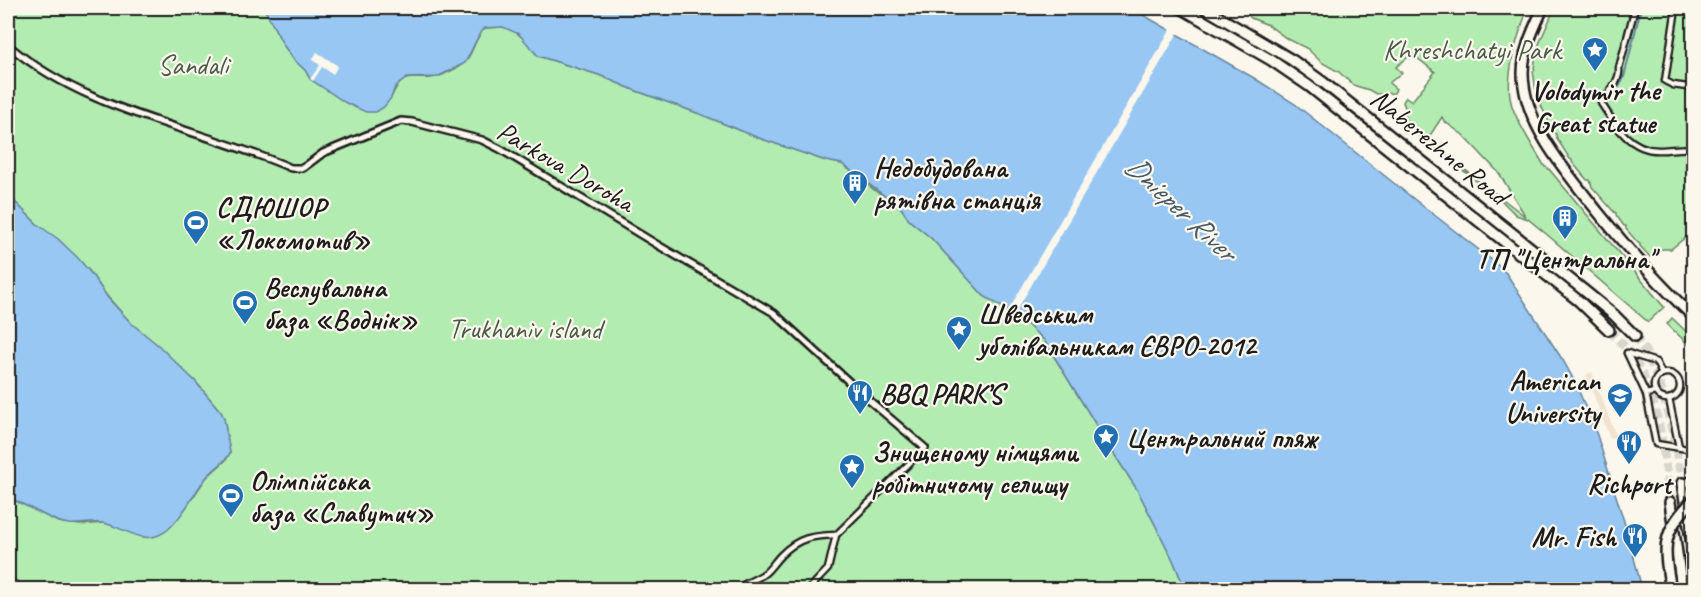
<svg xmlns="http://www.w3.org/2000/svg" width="1701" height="597" font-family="Caveat,sans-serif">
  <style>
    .built { fill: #f1e2cf }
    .green { fill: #b3ecb0; stroke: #688466; stroke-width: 1.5; fill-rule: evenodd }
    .water { fill: #97c7f2; stroke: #66839c; stroke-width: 1.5 }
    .pier { fill: #fbf7ec }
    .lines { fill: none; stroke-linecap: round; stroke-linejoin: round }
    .stream { stroke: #66839c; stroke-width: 2 }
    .primary-tunnel { stroke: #dad6cd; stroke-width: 9; stroke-dasharray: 9 4.5; stroke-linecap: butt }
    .pedestrian-casing { stroke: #1c1c1c; stroke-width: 9 }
    .minor-casing { stroke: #1c1c1c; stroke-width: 10 }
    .primary-casing { stroke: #1c1c1c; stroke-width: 14 }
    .pedestrian { stroke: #fbf7ec; stroke-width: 4.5 }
    .minor { stroke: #fbf7ec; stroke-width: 5 }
    .primary { stroke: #fbf7ec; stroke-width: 9 }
    .primary-bridge-casing { stroke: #1c1c1c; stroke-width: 14; stroke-linecap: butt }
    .primary-bridge { stroke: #fbf7ec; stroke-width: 9 }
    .labels { text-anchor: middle; stroke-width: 4.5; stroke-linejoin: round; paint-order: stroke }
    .park-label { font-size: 28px; fill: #495a48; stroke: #fbf7ec }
    .poi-label { font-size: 28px; font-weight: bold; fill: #1c1c1c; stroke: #fbf7ec; text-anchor: start }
    .street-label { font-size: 28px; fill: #1c1c1c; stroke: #fbf7ec }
    .water-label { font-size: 30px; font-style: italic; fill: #475867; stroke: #fbf7ec }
  </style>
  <rect width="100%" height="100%" fill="#fbf7ec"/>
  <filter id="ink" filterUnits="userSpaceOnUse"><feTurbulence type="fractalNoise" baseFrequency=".0167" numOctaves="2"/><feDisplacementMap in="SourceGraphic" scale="12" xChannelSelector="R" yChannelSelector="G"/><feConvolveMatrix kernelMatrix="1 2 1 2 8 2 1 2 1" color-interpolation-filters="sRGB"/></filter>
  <g filter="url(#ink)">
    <polygon class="built" points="1592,372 1616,436 1610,439 1586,375"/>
    <g class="green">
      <path d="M8,8H264L284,46L294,60L305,70L310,79L356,108L391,98C405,64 418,86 442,75C449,72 461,67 466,61C474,51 475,37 485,28L503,27L513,30L524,39L538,56L599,75L634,90L700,114L759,138L826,161L842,164L877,192L891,199L902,209L909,220L931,238L984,296L1020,318L1044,340L1109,446L1138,491L1173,560L1185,589H27L17,581L8,577V497L58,522L80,525L103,523L168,528L185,509L206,478L226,460L230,453L224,419L221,412L195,381L131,323L106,295L90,272L58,239L44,231L8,195Z"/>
      <path d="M1242,8H1528C1518,35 1502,80 1513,109C1521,129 1534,148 1545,167L1548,168L1664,307L1648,322L1551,238L1528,219L1516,215L1500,199L1484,189L1470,175L1451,163L1438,149L1421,139L1414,127L1405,119L1406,110L1403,102L1406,97L1412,101L1435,72L1412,54L1396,67L1402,73L1389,83L1396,89L1394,93L1376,94L1369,90L1353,85L1339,72L1321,62L1308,49L1286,38L1268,25L1251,18ZM1442,117L1444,121L1463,135L1499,173L1526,217L1427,140Z"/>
      <polygon points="1555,8 1693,8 1693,244 1686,237 1671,249 1660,249 1650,257 1640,246 1640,244 1638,243 1626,229 1626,226 1624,226 1616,215 1616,213 1614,212 1592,187 1590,180 1587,180 1572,162 1572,160 1570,159 1557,139 1556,134 1554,133 1539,101 1539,95 1536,91 1533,71 1535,70 1534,68 1537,48 1539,47 1539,44 1552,14 1555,13"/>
      <polygon points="1672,318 1693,338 1693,349 1667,324"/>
    </g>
    <g class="water">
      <polygon points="264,8 1131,8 1254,78 1295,104 1410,196 1492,260 1506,273 1564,362 1576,384 1597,435 1627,531 1642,589 1185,589 1173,560 1138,491 1109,446 1044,340 1020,318 984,296 931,238 909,220 902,209 842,164 826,161 759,138 700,114 634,90 599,75 538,56 519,34 503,27 485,28 480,33 465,63 437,77 407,78 395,87 391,98 384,107 376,112 366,112 346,103 310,79 305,70 294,60 284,46"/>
      <path d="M8,195L37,224L58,239L77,257L90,272L108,298L131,323L158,345L195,381L221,412L224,418L230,453C224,464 213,469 205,479C193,494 178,527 159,535C140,544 120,525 102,523C86,521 74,528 57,521C40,514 24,504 8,497Z"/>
    </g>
    <g class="pier">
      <polygon points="1172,27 1179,31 1013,317 1007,313"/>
      <polygon points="317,52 338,66 333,74 322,67 313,81 310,79 320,65 312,60"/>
    </g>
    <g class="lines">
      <polyline class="stream" points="1619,87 1624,77 1641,8"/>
      <g class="primary-tunnel">
        <path d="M1609,330C1617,339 1627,348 1633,358C1660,401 1664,453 1670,502"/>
        <path d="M1635,336C1639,343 1644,349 1648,356C1666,392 1675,443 1682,483"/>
      </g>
      <defs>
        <g id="pedestrian">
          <path d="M1635,8L1619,68C1621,80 1608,93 1601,103C1615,125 1630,151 1660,150C1671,150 1683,147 1694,149"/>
          <polyline points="1676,8 1665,81 1673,85 1694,88"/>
          <polyline points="1627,353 1646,394"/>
          <polyline points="1627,353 1656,362 1662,374"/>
          <circle cx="1667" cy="386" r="13"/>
          <polyline points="1655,392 1646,394 1656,444 1694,450"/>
          <polyline points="1669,399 1679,447"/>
          <path d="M737,590C745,581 757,580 765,573C771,568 775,561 781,555C799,537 812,536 836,535"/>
          <polyline points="808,590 828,569 836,535 925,448"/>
        </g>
        <path id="minor" d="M8,45C88,113 197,127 291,168H303L323,153L401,121L412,122L482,140L500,149L656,244L774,313L870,401L925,448"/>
        <g id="primary">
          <polyline points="1181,8 1271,60 1309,86 1579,301 1609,330"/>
          <polyline points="1204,8 1292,60 1324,83 1586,292 1614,315 1635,336"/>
          <path d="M1543,8C1534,28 1523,50 1523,73C1523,124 1568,174 1598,212C1628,249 1659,285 1694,317"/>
          <polyline points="1690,482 1694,485"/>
          <polyline points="1682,483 1694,557"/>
          <polyline points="1670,502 1682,590"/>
        </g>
      </defs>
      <use href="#pedestrian" class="pedestrian-casing"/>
      <use href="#minor" class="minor-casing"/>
      <use href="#primary" class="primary-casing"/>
      <use href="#pedestrian" class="pedestrian"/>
      <use href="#minor" class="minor"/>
      <use href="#primary" class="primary"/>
      <defs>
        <path id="primary-bridge" d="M1671,590C1663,544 1661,534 1694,499"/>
      </defs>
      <use href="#primary-bridge" class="primary-bridge-casing"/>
      <use href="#primary-bridge" class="primary-bridge"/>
    </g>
  </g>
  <defs>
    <symbol id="sight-pin" viewBox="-11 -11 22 30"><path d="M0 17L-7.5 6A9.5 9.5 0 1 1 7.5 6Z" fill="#1f6fb2" stroke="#fbf7ec"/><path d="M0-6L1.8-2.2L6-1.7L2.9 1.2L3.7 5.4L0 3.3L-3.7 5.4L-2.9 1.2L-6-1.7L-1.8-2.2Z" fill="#fff"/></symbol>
    <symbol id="building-pin" viewBox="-11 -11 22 30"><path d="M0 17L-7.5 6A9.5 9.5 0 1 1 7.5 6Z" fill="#1f6fb2" stroke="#fbf7ec"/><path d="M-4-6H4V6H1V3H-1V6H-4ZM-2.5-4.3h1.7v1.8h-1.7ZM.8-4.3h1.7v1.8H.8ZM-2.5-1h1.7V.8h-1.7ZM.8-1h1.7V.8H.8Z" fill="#fff"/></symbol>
    <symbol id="stadium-pin" viewBox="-11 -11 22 30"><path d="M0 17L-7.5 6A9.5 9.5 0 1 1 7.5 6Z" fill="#1f6fb2" stroke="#fbf7ec"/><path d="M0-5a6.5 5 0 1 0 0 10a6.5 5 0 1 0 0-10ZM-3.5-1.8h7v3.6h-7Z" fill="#fff"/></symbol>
    <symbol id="restaurant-pin" viewBox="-11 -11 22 30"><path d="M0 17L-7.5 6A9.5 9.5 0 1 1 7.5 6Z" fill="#1f6fb2" stroke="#fbf7ec"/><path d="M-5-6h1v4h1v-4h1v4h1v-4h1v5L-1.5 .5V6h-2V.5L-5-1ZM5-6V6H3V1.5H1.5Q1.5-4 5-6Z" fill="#fff"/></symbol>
    <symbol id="university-pin" viewBox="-11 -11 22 30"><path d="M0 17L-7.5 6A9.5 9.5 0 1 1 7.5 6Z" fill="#1f6fb2" stroke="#fbf7ec"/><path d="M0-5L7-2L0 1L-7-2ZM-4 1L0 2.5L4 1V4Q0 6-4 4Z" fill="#fff"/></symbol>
  </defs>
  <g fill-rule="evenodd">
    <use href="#sight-pin" x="1580" y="35" width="30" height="40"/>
    <use href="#building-pin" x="840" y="168" width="30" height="40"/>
    <use href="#building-pin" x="1550" y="203" width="30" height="40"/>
    <use href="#stadium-pin" x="181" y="208" width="30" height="40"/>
    <use href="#stadium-pin" x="230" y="288" width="30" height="40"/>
    <use href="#sight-pin" x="944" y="314" width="30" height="40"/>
    <use href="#restaurant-pin" x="845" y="378" width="30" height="40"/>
    <use href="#university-pin" x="1605" y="381" width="30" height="40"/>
    <use href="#sight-pin" x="1091" y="422" width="30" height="40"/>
    <use href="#restaurant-pin" x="1614" y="428" width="30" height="40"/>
    <use href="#sight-pin" x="837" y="452" width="30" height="40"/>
    <use href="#stadium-pin" x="216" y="481" width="30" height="40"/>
    <use href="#restaurant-pin" x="1620" y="521" width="30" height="40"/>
  </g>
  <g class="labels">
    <g class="park-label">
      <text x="1472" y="59">Khreshchatyi Park</text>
      <text x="193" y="74">Sandali</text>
      <text x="525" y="338">Trukhaniv island</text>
    </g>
    <g class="poi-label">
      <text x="1595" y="100" text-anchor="middle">Volodymir the<tspan x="1595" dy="32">Great statue</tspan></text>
      <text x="874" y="177">Недобудована<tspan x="874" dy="32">рятівна станція</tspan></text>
      <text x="216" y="217">СДЮШОР<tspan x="216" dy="32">«Локомотив»</tspan></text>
      <text x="1565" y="268" text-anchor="middle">ТП "Центральна"</text>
      <text x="264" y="297">Веслувальна<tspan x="264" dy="32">база «Воднік»</tspan></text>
      <text x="978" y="323">Шведським<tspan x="978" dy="32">уболівальникам ЄВРО-2012</tspan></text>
      <text x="1600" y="390" text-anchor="end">American<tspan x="1600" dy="32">University</tspan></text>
      <text x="880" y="403">BBQ PARK’S</text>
      <text x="1126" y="447">Центральний пляж</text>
      <text x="872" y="461">Знищеному німцями<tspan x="872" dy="32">робітничому селищу</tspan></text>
      <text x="250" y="490">Олімпійська<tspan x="250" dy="32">база «Славутич»</tspan></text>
      <text x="1629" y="493" text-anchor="middle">Richport</text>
      <text x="1616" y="546" text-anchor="end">Mr. Fish</text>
    </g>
    <g class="street-label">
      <text transform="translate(1440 146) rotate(39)" y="10">Naberezhne Road</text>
      <text transform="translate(566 166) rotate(30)" y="10">Parkova Doroha</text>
    </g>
    <g class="water-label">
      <text transform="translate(1181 208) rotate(43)" y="10">Dnieper River</text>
    </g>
  </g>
  <rect width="1701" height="597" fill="none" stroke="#fbf7ec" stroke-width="30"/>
  <rect x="15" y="15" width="1671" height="567" fill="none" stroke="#1c1c1c" stroke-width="2" filter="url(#ink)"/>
</svg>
